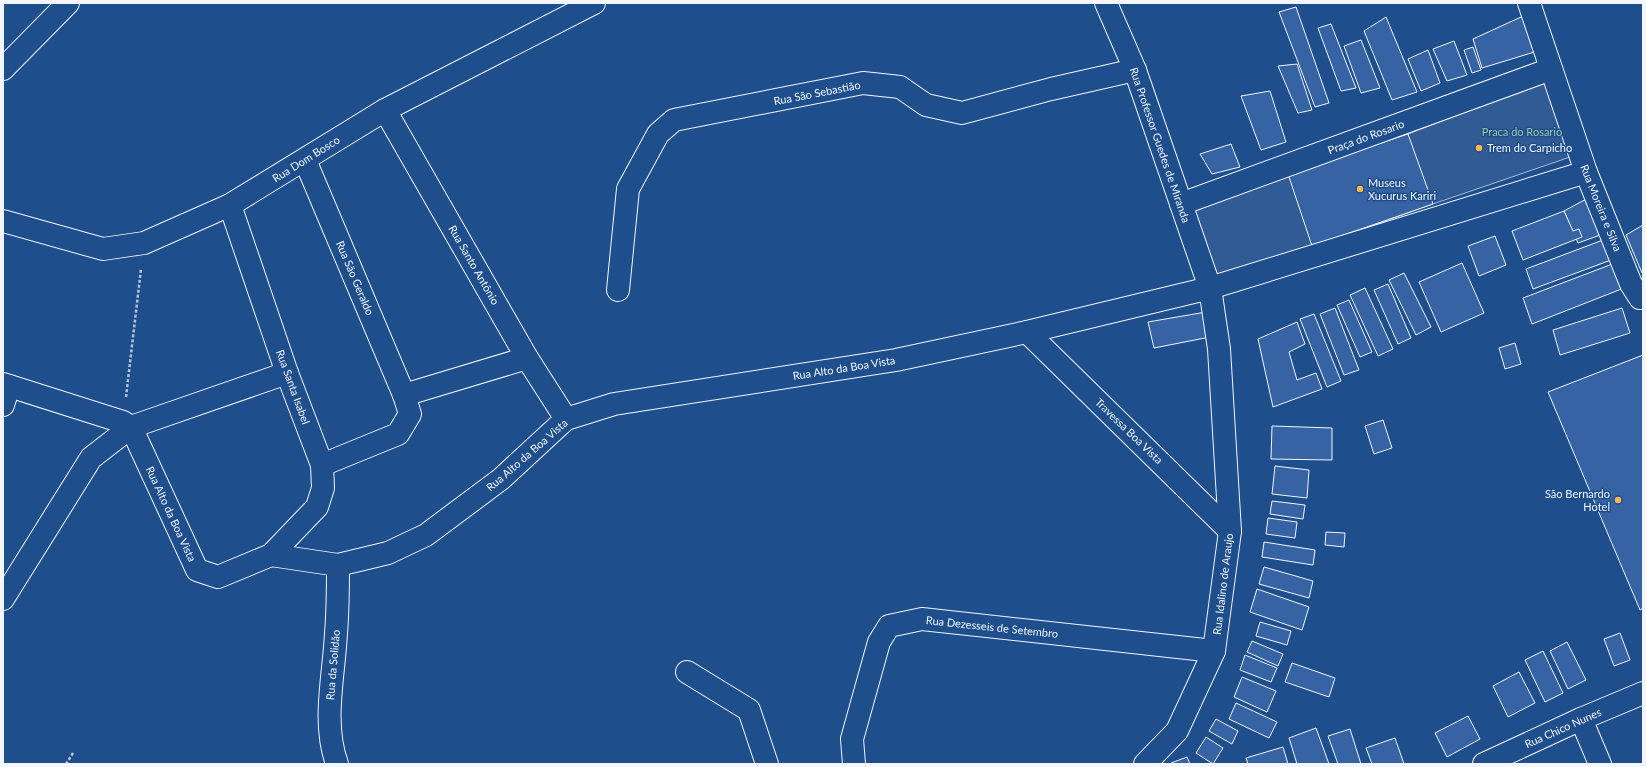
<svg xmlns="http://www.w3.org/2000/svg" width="1646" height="767" font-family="Lato,sans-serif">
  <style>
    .built { fill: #305b95; stroke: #a8bbd7 }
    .building { fill: #3563a3; stroke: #f2f6ff }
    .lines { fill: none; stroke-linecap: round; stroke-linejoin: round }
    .street-casing { stroke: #f2f6ff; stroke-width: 24 }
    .secondary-casing { stroke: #f2f6ff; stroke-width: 24 }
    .path { stroke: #b3c4dc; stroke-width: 2.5; stroke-dasharray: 3 2; stroke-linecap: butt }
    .street { stroke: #1f4e8c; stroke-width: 22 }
    .secondary { stroke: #1f4e8c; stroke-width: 22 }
    .poi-dot { fill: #ffb74d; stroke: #1f4e8c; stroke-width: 1.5 }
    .labels { text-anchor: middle; stroke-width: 3; stroke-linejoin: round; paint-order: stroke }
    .street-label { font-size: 11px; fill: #f2f6ff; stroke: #1f4e8c }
    .park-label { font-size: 11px; fill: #97c8a6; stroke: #1f4e8c }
    .poi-label { font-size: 11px; fill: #f2f6ff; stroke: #1f4e8c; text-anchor: start }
  </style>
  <rect width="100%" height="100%" fill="#1f4e8c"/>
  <polygon class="built" points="1548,80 1573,156 1433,204 1218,281 1193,207 1293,171 1408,134"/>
  <g class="building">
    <polygon points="1296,7 1329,103 1315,107 1279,12"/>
    <polygon points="1532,12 1541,50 1482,68 1473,39"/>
    <polygon points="1386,17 1417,92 1392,100 1364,31"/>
    <polygon points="1331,24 1356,88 1341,91 1318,28"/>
    <polygon points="1361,40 1380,88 1361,93 1344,46"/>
    <polygon points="1454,41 1467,75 1447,81 1433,49"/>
    <polygon points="1473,47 1481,70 1472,73 1464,50"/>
    <polygon points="1428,50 1440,83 1421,91 1408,59"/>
    <polygon points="1297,64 1312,110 1298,113 1278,66"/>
    <polygon points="1270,91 1286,142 1261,150 1241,96"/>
    <polygon points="1408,134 1433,204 1312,246 1288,174"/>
    <polygon points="1231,144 1240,167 1212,174 1200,154"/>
    <polygon points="1590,197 1603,234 1578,243 1564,211"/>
    <polygon points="1564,211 1573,231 1579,229 1582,237 1523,260 1512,231"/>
    <polygon points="1643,225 1643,272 1642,273 1626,235"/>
    <polygon points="1495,236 1506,265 1479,276 1468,246"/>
    <polygon points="1603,240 1611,260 1533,289 1526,269"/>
    <polygon points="1462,263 1484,313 1441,332 1419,282"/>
    <polygon points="1615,263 1624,288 1532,324 1523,298"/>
    <polygon points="1404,273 1431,327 1416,335 1389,280"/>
    <polygon points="1388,284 1411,338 1398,344 1374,290"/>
    <polygon points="1365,288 1393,349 1378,356 1350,295"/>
    <polygon points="1349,300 1372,352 1360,357 1337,305"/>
    <polygon points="1335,308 1359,370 1344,375 1320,314"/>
    <polygon points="1622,308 1630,333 1560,355 1553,330"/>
    <polygon points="1206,312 1210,337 1154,348 1148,322"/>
    <polygon points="1314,314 1341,381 1327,387 1300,319"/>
    <polygon points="1297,322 1305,344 1289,352 1297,380 1316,373 1322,389 1273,407 1258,339"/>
    <polygon points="1515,343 1521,364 1505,369 1499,348"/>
    <polygon points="1643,355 1643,608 1640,610 1548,392"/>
    <polygon points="1383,420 1392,448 1374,454 1365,426"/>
    <polygon points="1272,426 1332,428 1332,460 1271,459"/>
    <polygon points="1275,466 1309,470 1307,498 1272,494"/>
    <polygon points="1272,501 1305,505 1303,519 1270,514"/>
    <polygon points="1268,518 1297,522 1295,538 1266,534"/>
    <polygon points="1326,532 1345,533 1344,547 1325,545"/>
    <polygon points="1264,542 1315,550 1313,565 1262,557"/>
    <polygon points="1264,567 1313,581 1309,598 1259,584"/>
    <polygon points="1257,589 1309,607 1302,630 1250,612"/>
    <polygon points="1260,622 1291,631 1287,645 1256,636"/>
    <polygon points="1620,633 1630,660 1614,666 1604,639"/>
    <polygon points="1252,641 1283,654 1278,666 1247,652"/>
    <polygon points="1567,642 1586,680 1568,689 1550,651"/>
    <polygon points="1543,651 1563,693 1545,702 1525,660"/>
    <polygon points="1245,655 1277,668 1271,682 1240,670"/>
    <polygon points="1292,663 1335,678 1329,697 1285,682"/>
    <polygon points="1519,672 1535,703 1508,717 1493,686"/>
    <polygon points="1242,677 1276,691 1267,712 1234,697"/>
    <polygon points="1236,703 1277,722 1269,738 1229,719"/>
    <polygon points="1468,716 1480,739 1447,757 1435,733"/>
    <polygon points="1216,719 1238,731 1232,744 1209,731"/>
    <polygon points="1316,728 1329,764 1297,764 1289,738"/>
    <polygon points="1350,729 1361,764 1338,764 1328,736"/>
    <polygon points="1206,737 1223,748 1213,764 1196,753"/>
    <polygon points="1395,738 1404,764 1372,764 1366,748"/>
    <polygon points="1283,747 1288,764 1248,764 1246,758"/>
    <polygon points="1187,757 1190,764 1172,764 1171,763"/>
  </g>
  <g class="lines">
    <defs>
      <g id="street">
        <polyline points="1106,3 1135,70 1210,288 1219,349 1230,531 1214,651 1177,731 1145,764"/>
        <polyline points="3,69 68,3"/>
        <polyline points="385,110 527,358 566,419"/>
        <polyline points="305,160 404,395 410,414 398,434 322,465"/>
        <polyline points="1181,204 1551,69"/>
        <polyline points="230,205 287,373 322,465 323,488 317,507 271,555"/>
        <polyline points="618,290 628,189 658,134 674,120 863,83 900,87 926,105 962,113 1051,89 1135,70"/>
        <polyline points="1027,332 1230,531"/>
        <polyline points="3,384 123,422 131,427 197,570 218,577 271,555 338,565 388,553 426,535 501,479 566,419 614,404 896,360 1027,332 1210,288 1586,172"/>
        <polyline points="404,395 527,358"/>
        <polyline points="3,405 9,386"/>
        <polyline points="3,599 91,458 131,427 287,373"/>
        <polyline points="687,672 749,710 767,764"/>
        <polyline points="1581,719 1600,764"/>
        <path d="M337,764C322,722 334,676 336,633C338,610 338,588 338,565"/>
        <polyline points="854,764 852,739 879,642 889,626 922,619 1214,651"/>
        <polyline points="1484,764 1581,719 1643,693"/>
      </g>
      <g id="secondary">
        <polyline points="1529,3 1586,172 1631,284 1640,298 1643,298"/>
        <polyline points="3,221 103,249 144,243 230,205 385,110 594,3"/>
      </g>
    </defs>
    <use href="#street" class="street-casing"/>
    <use href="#secondary" class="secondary-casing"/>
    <g class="path">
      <polyline points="126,397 141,269"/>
      <polyline points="66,764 73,753"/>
    </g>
    <use href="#street" class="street"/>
    <use href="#secondary" class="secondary"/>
  </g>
  <g class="poi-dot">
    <circle cx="1479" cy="148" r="4"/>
    <circle cx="1360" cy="189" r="4"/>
    <circle cx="1618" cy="500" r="4"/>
  </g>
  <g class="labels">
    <g class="street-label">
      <text transform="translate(817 93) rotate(-11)" y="4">Rua São Sebastião</text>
      <text transform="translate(1366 137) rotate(-20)" y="4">Praça do Rosario</text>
      <text transform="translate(1160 145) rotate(71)" y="4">Rua Professor Guedes de Miranda</text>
      <text transform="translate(306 159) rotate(-32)" y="4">Rua Dom Bosco</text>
      <text transform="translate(1601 208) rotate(68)" y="4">Rua Moreira e Silva</text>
      <text transform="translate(474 265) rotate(60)" y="4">Rua Santo Antônio</text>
      <text transform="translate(355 278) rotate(67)" y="4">Rua São Geraldo</text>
      <text transform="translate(844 368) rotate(-9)" y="4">Rua Alto da Boa Vista</text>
      <text transform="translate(293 387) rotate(70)" y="4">Rua Santa Isabel</text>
      <text transform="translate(1129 431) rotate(44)" y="4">Travessa Boa Vista</text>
      <text transform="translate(527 455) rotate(-41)" y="4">Rua Alto da Boa Vista</text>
      <text transform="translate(171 514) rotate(65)" y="4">Rua Alto da Boa Vista</text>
      <text transform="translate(1223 584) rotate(-83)" y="4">Rua Idalino de Araujo</text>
      <text transform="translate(992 627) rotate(6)" y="4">Rua Dezesseis de Setembro</text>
      <text transform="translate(333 665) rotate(-85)" y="4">Rua da Solidão</text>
      <text transform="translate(1563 728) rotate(-24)" y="4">Rua Chico Nunes</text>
    </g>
    <g class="park-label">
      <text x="1522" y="136">Praca do Rosario</text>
    </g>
    <g class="poi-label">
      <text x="1487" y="152">Trem do Carpicho</text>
      <text x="1368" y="187">Museus<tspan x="1368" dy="13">Xucurus Kariri</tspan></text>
      <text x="1610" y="498" text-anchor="end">São Bernardo<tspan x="1610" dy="13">Hotel</tspan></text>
    </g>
  </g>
  <rect width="1646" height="767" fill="none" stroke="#f2f6ff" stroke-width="8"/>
</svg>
